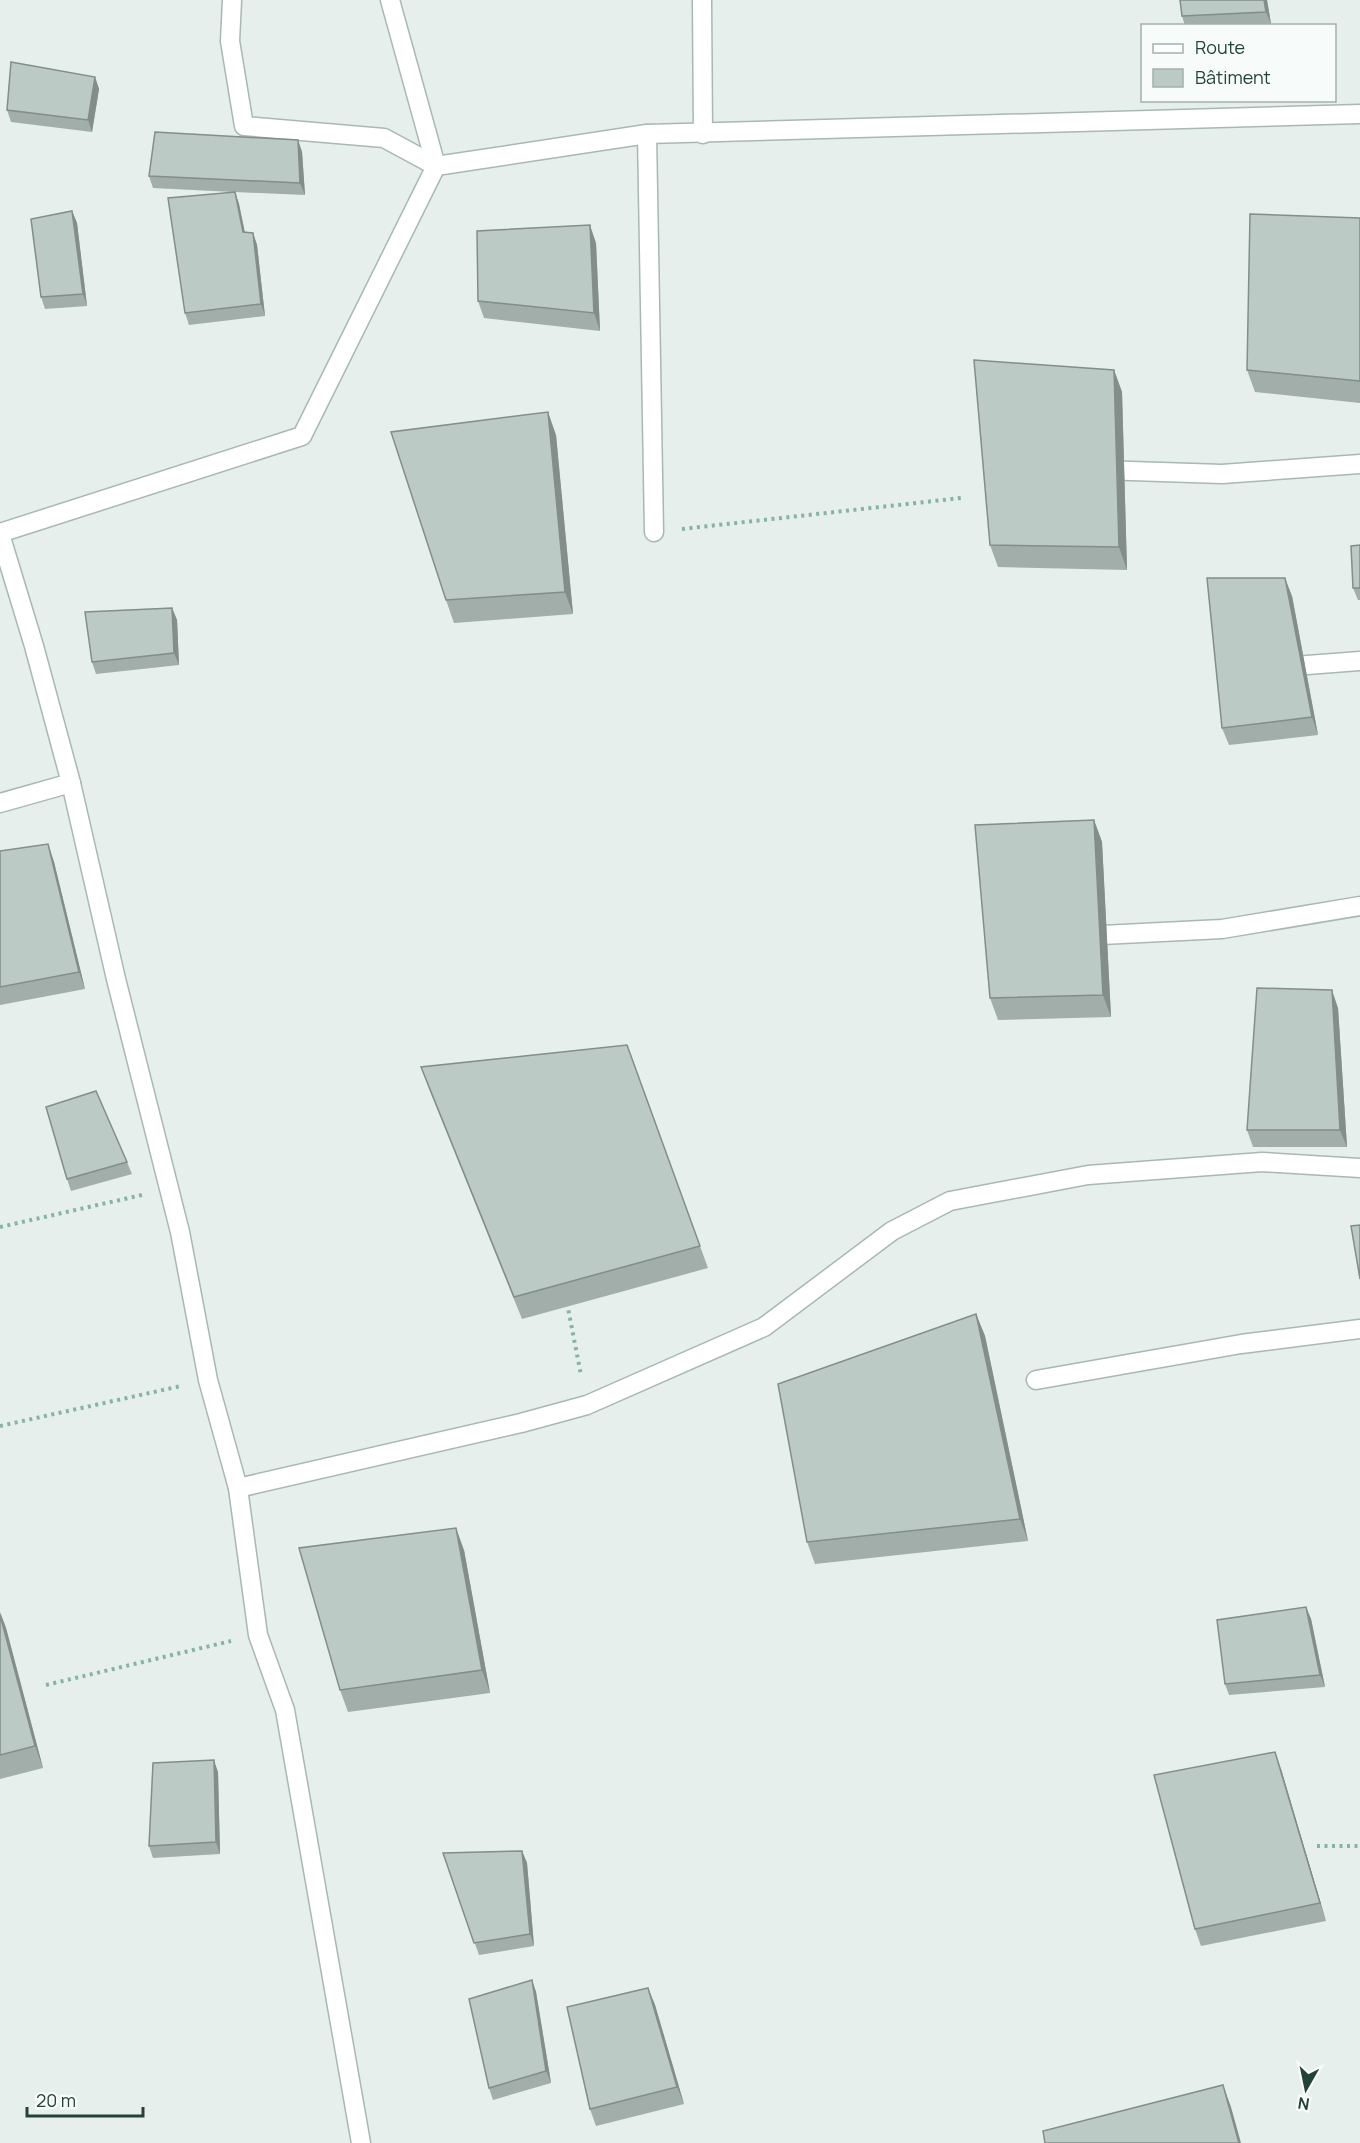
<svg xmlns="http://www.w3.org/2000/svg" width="1360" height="2143" font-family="Manrope,sans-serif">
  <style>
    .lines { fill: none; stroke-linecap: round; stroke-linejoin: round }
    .minor-casing { stroke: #a8b8b2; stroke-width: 21 }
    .path { stroke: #86b3a5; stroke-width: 4; stroke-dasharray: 3 4.5; stroke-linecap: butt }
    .minor { stroke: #fff; stroke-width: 18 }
    .wall { fill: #a1aea9 }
    .shaded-wall { fill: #838d89 }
    .building { fill: #bbcac4; stroke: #838d89; stroke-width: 1.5 }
  </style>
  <rect width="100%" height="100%" fill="#e6efeb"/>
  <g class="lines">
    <defs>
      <g id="minor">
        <polyline points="232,0 230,41 244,126 384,138 436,166"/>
        <polyline points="390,0 436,166"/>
        <polyline points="702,0 703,134"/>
        <polyline points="647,134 654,532"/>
        <polyline points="1101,470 1222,474 1360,464"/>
        <polyline points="0,533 302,436 436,166 647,134 1360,114"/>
        <polyline points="0,534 34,646 71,783 116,979 180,1232 208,1380 238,1488 258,1635 285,1710 361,2143"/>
        <polyline points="1281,667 1360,661"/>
        <polyline points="0,803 71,783"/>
        <polyline points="1082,936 1222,929 1360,906"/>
        <polyline points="1036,1380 1241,1344 1360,1329"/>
        <polyline points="238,1488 521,1423 587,1405 764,1327 892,1231 950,1201 1088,1175 1262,1162 1360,1168"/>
      </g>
    </defs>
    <use href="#minor" class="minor-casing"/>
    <g class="path">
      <polyline points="682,529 961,498"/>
      <polyline points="0,1227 142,1195"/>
      <polyline points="567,1303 581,1375"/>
      <polyline points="0,1426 181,1386"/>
      <polyline points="46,1685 231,1641"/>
      <polyline points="1317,1846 1360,1846"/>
    </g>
    <use href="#minor" class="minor"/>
  </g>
  <g class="wall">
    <polygon points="1267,0 1271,24 1238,26 1185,26 1182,16"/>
    <polygon points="95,77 99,89 92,132 11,122 7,110"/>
    <polygon points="298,140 302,152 305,195 235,192 239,204 245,232 253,233 257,245 265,316 189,325 185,313 233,192 153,188 149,176"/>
    <polygon points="72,211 77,223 87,306 45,309 41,297"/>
    <polygon points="1360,218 1360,403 1255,392 1247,370"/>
    <polygon points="596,243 600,331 484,318 478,301"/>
    <polygon points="1114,370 1122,392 1127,570 998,567 990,545"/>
    <polygon points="556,435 573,614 454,623 446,600"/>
    <polygon points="1360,545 1360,600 1358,600 1353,588"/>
    <polygon points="1292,596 1318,735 1229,745 1222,728"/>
    <polygon points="172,608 177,620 179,665 96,674 92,662"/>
    <polygon points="1094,820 1102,842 1111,1017 998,1020 990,998"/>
    <polygon points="48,844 54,862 85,989 0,1005 0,851"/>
    <polygon points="1338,1008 1347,1147 1253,1147 1247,1130"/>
    <polygon points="627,1045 708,1268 522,1319 429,1089 421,1067"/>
    <polygon points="127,1162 132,1174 71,1191 67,1179"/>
    <polygon points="976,1314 985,1336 1028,1541 815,1564 807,1542"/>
    <polygon points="464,1550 490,1693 348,1712 340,1690"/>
    <polygon points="1306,1607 1311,1619 1325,1687 1229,1695 1225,1684"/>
    <polygon points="0,1612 6,1628 43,1768 0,1779"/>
    <polygon points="1281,1769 1326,1921 1201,1946 1195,1929"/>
    <polygon points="218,1772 220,1854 153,1858 149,1846"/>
    <polygon points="522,1851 527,1863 534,1946 479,1955 443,1853"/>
    <polygon points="532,1980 536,1992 551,2083 493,2100 489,2088"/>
    <polygon points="648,1988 655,2005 684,2104 596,2126 590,2109"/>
  </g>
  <g class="shaded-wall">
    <polygon points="1264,0 1267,0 1271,24 1266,12"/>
    <polygon points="95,77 99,89 92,132 88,120"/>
    <polygon points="298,140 302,152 305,195 300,183"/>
    <polygon points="235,192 239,204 247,244 243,232"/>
    <polygon points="72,211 77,223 87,306 83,294"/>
    <polygon points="590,225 596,243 600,331 594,313"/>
    <polygon points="253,233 257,245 265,316 261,304"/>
    <polygon points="1114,370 1122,392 1127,570 1119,547"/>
    <polygon points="548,412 556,435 573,614 565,592"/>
    <polygon points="1285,578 1292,596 1318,735 1312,717"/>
    <polygon points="172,608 177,620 179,665 174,653"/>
    <polygon points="1094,820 1102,842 1111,1017 1103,995"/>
    <polygon points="48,844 54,862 85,989 79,972"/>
    <polygon points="1332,990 1338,1008 1347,1147 1340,1130"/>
    <polygon points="976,1314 985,1336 1028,1541 1020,1519"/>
    <polygon points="456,1528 464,1550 490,1693 482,1670"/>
    <polygon points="1306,1607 1311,1619 1325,1687 1320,1675"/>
    <polygon points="0,1612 6,1628 43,1768 35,1746"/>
    <polygon points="1275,1752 1281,1769 1326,1921 1320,1903"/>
    <polygon points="214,1760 218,1772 220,1854 216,1842"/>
    <polygon points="522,1851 527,1863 534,1946 530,1934"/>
    <polygon points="532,1980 536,1992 551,2083 546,2071"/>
    <polygon points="648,1988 655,2005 684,2104 677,2087"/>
    <polygon points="1223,2085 1231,2107 1241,2143 1239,2143"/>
  </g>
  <g class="building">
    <polygon points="1180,0 1264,0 1266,12 1182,16"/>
    <polygon points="11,62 95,77 88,120 7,110"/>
    <polygon points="155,132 298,140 300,183 149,176"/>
    <polygon points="235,192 243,232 253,233 261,304 185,313 168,198"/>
    <polygon points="72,211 83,294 41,297 31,219"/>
    <polygon points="1250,214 1360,218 1360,381 1247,370"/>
    <polygon points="590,225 594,313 478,301 477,231"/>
    <polygon points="974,360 1114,370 1119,547 990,545"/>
    <polygon points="548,412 565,592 446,600 391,432"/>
    <polygon points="1360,545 1360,588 1353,588 1351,546"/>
    <polygon points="1207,578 1285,578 1312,717 1222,728"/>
    <polygon points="172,608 174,653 92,662 85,612"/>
    <polygon points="1094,820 1103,995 990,998 975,825"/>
    <polygon points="48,844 79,972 0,987 0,851"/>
    <polygon points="1257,988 1332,990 1340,1130 1247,1130"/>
    <polygon points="627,1045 700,1246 514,1297 421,1067"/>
    <polygon points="96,1091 127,1162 67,1179 46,1107"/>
    <polygon points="1360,1225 1360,1279 1351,1226"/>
    <polygon points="976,1314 1020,1519 807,1542 778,1384"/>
    <polygon points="456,1528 482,1670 340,1690 299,1548"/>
    <polygon points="1306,1607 1320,1675 1225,1684 1217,1620"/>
    <polygon points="0,1615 35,1746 0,1755"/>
    <polygon points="1275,1752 1320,1903 1195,1929 1154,1775"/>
    <polygon points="214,1760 216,1842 149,1846 153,1763"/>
    <polygon points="522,1851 530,1934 474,1943 443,1853"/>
    <polygon points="532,1980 546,2071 489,2088 469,1999"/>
    <polygon points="648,1988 677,2087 590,2109 567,2007"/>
    <polygon points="1223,2085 1239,2143 1045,2143 1043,2131"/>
  </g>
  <rect x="1141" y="24" width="195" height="78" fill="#f7fbf9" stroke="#a3b1ad" stroke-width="1.5"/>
  <rect x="1153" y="44" width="30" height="9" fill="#ffffff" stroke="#a3b1ad" stroke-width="1.5"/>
  <text x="1195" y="54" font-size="18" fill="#24423a">Route</text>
  <rect x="1153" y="69" width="30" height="18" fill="#bbcac4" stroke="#a3b1ad" stroke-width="1.5"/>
  <text x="1195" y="84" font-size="18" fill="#24423a">Bâtiment</text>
  <g transform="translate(1306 2089) rotate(189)" stroke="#f7fbf9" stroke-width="4.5" paint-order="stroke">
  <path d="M0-4.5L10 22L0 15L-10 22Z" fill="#24423a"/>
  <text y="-9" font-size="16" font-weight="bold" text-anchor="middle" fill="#24423a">N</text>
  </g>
  <path d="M27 2107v9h116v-9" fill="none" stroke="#24423a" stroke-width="3"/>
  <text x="36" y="2107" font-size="18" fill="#24423a" stroke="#f7fbf9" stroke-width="4.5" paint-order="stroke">20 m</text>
</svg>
